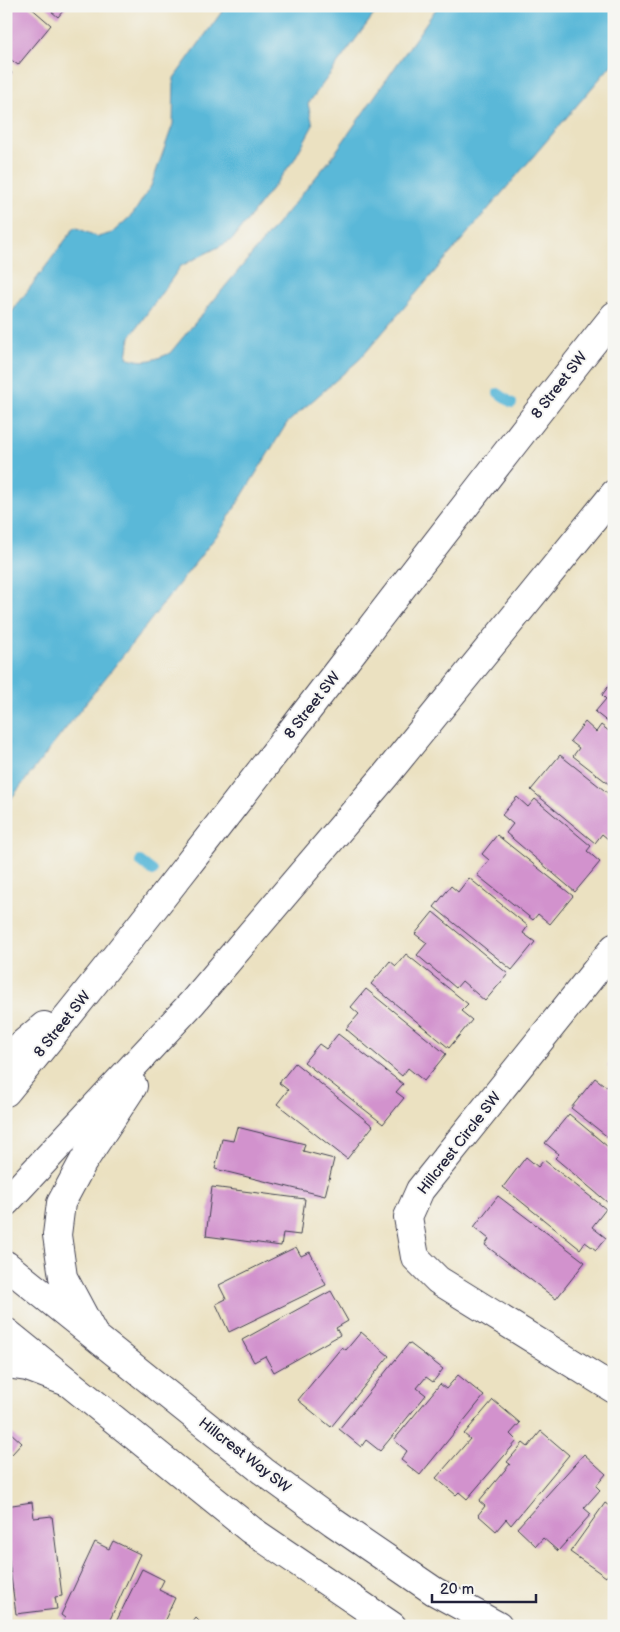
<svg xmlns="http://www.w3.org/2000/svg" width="620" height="1632" font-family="'Balsamiq Sans',sans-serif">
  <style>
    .water { fill: #5ab8d8; stroke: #3e6d8a }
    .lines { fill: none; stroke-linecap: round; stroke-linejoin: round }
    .stream { stroke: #5ab8d8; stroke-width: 10 }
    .building { fill: #d292cd }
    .minor-casing { stroke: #403f4f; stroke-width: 30 }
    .major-casing { stroke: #403f4f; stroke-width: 30 }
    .minor { stroke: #fff; stroke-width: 28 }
    .major { stroke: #fff; stroke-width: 28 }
    .labels { text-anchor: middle; stroke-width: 4; stroke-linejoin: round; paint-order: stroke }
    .street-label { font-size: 15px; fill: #22223b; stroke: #f6f6f2 }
  </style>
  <rect width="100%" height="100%" fill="#f6f6f2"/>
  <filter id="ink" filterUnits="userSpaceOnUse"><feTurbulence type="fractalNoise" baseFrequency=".02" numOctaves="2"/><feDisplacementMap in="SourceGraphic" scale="10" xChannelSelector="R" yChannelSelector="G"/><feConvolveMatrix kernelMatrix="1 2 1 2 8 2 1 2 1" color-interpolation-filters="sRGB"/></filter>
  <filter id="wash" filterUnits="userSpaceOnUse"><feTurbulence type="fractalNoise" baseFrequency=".0096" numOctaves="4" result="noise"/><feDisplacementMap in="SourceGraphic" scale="20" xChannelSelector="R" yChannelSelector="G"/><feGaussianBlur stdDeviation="1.12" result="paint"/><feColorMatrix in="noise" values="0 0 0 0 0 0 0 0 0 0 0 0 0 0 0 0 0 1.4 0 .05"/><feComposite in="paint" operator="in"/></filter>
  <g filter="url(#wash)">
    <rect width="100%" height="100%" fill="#ebe1c1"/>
    <path class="water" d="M226,6H387L375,13L308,104L313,125L294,160L232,240L181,266L130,337L127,357C143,364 155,360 170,353L330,160L438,6H614V62L360,359L287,423L221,530L6,805V320L75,227L98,237L112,233L133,214L151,186L173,124L174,78Z"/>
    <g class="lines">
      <g class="stream">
        <polyline points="498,393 512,403"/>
        <polyline points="140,861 153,871"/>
      </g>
    </g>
    <g id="blocks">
      <g class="building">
        <polygon points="6,6 29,6 51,25 18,65 6,56"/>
        <polygon points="45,6 67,6 58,17"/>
        <polygon points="6,68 12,73 6,80"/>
        <polygon points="614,679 614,727 595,712 606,699 602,695"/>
        <polygon points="585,722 596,732 601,725 614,735 614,788 573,756 579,748 570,741"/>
        <polygon points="560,755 614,798 614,844 602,834 595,843 531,790"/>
        <polygon points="517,797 528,807 535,799 591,846 587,851 600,862 575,892 506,833 513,824 502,815"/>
        <polygon points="497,835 573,896 550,924 538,914 533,920 477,875 489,860 482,854"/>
        <polygon points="469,878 528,926 523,933 535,942 512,970 434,907 451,886 458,892"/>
        <polygon points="433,912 508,974 485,1001 462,981 456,988 417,955 427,943 415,934"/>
        <polygon points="406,954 468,1004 461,1011 472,1020 449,1048 371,984 390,961 396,966"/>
        <polygon points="366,989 446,1054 424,1081 408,1068 402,1076 346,1029 359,1014 351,1007"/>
        <polygon points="338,1034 403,1084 396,1092 404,1098 383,1124 304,1062 319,1044 326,1049"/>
        <polygon points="614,1058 614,1071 607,1066"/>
        <polygon points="295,1063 373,1126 347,1159 277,1104 288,1090 279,1083"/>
        <polygon points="595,1078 607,1087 611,1083 614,1085 614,1142 571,1108"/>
        <polygon points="569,1114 614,1152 614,1194 607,1202 555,1158 559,1154 545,1143"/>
        <polygon points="237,1127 305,1144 303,1151 334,1159 325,1196 215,1169 222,1139 233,1141"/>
        <polygon points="526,1157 538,1167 544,1160 606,1209 592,1227 606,1238 596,1250 585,1242 580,1249 503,1187"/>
        <polygon points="212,1187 305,1199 300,1235 283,1233 281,1246 206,1236"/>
        <polygon points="498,1196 585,1262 556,1299 485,1245 489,1239 474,1227"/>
        <polygon points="296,1247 301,1256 310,1252 326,1285 229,1332 216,1304 226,1299 219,1285"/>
        <polygon points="331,1291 348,1321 336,1328 340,1335 274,1372 265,1356 254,1362 242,1340"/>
        <polygon points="361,1332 389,1356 331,1427 298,1400 342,1347 346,1350"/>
        <polygon points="409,1343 443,1369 433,1382 426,1377 417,1388 426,1395 380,1451 366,1440 361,1447 339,1429"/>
        <polygon points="458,1375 484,1396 420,1475 401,1460 407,1451 394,1440 440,1384 446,1389"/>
        <polygon points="493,1400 520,1423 510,1434 517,1441 467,1499 459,1492 456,1495 436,1478 470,1439 464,1434"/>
        <polygon points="541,1431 569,1455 511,1525 506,1519 496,1531 478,1515 485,1506 479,1501 510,1464 507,1462 523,1443 528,1447"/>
        <polygon points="10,1432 22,1443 12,1454 6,1449 6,1436"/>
        <polygon points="584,1454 606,1474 596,1486 600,1490 584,1508 591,1514 558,1551 543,1538 536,1546 517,1528"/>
        <polygon points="32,1502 34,1518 52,1516 62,1596 55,1597 57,1609 16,1614 6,1539 6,1506"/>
        <polygon points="605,1503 612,1508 614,1505 614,1566 606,1577 570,1552"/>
        <polygon points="113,1541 140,1554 107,1626 62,1626 65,1618 61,1615 95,1542 109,1549"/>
        <polygon points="142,1569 164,1580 159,1590 175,1598 162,1626 114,1626"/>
        <polygon points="6,1605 10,1621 6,1621"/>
        <polygon points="196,1618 204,1626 190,1626"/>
      </g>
    </g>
  </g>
  <g filter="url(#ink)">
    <use href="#blocks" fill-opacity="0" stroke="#403f4f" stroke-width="1"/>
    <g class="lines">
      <defs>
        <g id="minor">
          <polyline points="614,948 420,1190 408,1217 415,1257 438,1280 614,1389"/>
          <polyline points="6,1265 263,1471 333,1522 434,1591 498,1626"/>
          <polyline points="6,1332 251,1530 392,1626"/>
        </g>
        <g id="major">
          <polyline points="6,1058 44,1026"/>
          <path d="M6,1092C215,838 409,573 614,316"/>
          <polyline points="6,1202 192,1003 385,776 614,494"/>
          <polyline points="93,1333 63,1277 57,1235 61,1203 83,1162 133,1086"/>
          <polyline points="6,1364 27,1367 67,1382"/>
        </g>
      </defs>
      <use href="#minor" class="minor-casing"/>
      <use href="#major" class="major-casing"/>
      <use href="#minor" class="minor"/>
      <use href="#major" class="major"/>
    </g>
  </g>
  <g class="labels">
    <g class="street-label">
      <text transform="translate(559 385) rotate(-52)" y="5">8 Street SW</text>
      <text transform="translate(312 705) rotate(-52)" y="5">8 Street SW</text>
      <text transform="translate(62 1024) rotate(-51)" y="5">8 Street SW</text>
      <text transform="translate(459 1143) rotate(-52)" y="5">Hillcrest Circle SW</text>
      <text transform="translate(245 1455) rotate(38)" y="5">Hillcrest Way SW</text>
    </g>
  </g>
  <rect width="620" height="1632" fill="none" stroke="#f6f6f2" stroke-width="25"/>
  <path d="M432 1594v8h104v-8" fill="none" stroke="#22223b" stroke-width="2.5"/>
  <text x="440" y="1594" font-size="15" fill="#22223b" stroke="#f6f6f2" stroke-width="4" paint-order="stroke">20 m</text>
</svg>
